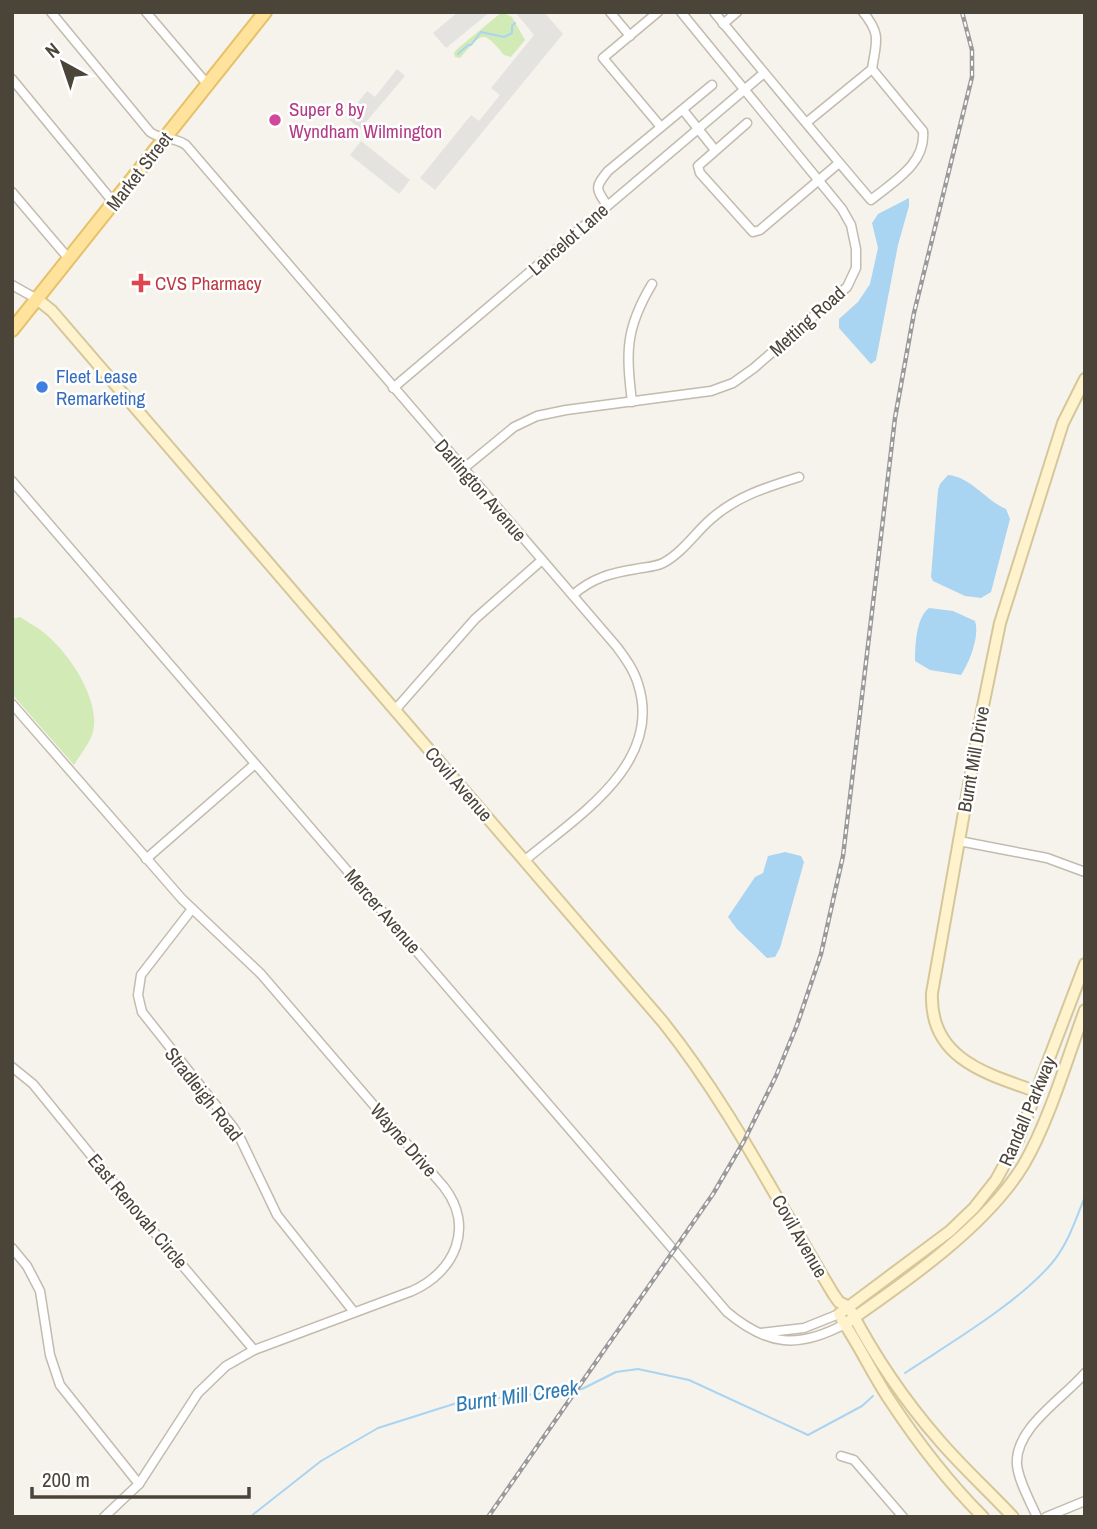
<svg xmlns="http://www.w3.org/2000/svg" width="1097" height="1529" font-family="'Archivo Narrow',sans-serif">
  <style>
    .green { fill: #d2eab5 }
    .parking { fill: #e5e3e0 }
    .water { fill: #a9d4f2 }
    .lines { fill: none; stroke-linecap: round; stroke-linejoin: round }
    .stream { stroke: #a9d4f2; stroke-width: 2 }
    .street-casing { stroke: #c2bbae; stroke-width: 11 }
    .secondary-casing { stroke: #d6c79b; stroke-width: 14 }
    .primary-casing { stroke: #e6c16a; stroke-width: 16 }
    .street { stroke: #fff; stroke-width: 8 }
    .secondary { stroke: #fff3cd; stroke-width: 10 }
    .primary { stroke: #ffe39c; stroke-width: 12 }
    .rail-casing { stroke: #9a9a9a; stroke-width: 4.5 }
    .rail { stroke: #fff; stroke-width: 2; stroke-dasharray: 5; stroke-linecap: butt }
    .hotel-dot { fill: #d1479c; stroke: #fff; stroke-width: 2.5 }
    .health-dot { fill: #e0444e; stroke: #fff; stroke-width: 2.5 }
    .shop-dot { fill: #3f7fe0; stroke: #fff; stroke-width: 2.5 }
    .labels { text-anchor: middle; stroke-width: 5; stroke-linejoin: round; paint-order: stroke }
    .hotel-label { font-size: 19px; fill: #b23c85; stroke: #fff; text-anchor: start }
    .street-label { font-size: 19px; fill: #4b4439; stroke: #fff }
    .health-label { font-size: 19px; fill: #be3a42; stroke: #fff; text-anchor: start }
    .shop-label { font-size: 19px; fill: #366cbe; stroke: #fff; text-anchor: start }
    .water-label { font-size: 21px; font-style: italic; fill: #2e7ab2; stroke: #fff }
  </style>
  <rect width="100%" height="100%" fill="#f6f3ec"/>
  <g class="green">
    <path d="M502,12L512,17L525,40L511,57L504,55C482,28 482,33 460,58L455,57L454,53L456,50Z"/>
    <path d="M20,617C27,622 36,626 43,632C68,651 101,700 93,732C90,743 80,755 74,765L12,694V619Z"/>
  </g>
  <g class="parking">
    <polygon points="458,12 490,12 446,48 433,33"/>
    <polygon points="515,12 544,12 563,34 435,190 420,178 471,115 479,121 500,95 491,88 534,35"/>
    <polygon points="397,69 405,76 360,129 346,117 367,91 375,97"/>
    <polygon points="361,141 410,180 399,194 350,155"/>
  </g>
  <g class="water">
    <polygon points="909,198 909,206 898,245 876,360 871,364 839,328 839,319 858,302 870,284 878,248 872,223 878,214"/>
    <path d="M948,475C971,477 985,500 1006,509L1010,519L991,592L981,598L965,596L933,581L931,577L938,490L940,484Z"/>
    <path d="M929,608L953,611L975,621C980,636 969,663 961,675L930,670L915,661C915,645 916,618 929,608Z"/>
    <polygon points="785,852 801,856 804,862 780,948 775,957 767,958 737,929 728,917 755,877 763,873 768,856"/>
  </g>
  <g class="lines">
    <g class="stream">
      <polyline points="458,54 468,45 471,45 481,32 504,37 512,33 512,26 515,23"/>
      <path d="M905,1373C950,1343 1017,1304 1052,1263C1068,1244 1076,1219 1085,1196"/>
      <polyline points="250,1517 321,1461 378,1428 460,1402 582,1389 616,1372 638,1369 689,1380 808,1435 862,1406 873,1396"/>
    </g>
    <defs>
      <g id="street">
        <path d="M51,12L150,132C160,140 174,136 186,145L617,647C625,658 634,670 638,684C664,764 576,817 524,861"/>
        <polyline points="146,12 208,85"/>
        <polyline points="610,12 630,36"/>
        <polyline points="658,12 603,58 661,127"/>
        <path d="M714,12C766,75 818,138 871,200C894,181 926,164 923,131L872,69L806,123"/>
        <path d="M863,12C882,35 876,42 872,69"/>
        <polyline points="723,24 737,12"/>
        <polyline points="12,79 114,203"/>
        <polyline points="683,110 715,150"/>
        <polyline points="747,123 698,166 700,173 753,232 760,230 839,163"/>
        <polyline points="12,192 69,259"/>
        <path d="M607,205C595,188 595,187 608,171L712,85"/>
        <polyline points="12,285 37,299"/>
        <polyline points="393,388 764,73"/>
        <path d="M632,402C626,352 625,329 652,284"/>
        <polyline points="463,469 514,427 537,416 566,410 711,391 733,383 754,368 847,287 856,268 856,249 851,225 842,209 681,12"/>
        <path d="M12,481L727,1312C768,1346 798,1349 845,1324"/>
        <path d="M573,595C592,578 611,573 636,569C645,567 655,567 663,563C682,553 695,533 711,519C737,496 767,487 799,477"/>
        <path d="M12,704L182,899L261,974L444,1187C475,1227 455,1272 412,1291L254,1350L226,1366L198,1393L139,1484L104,1517"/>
        <polyline points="395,710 475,619 542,560"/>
        <polyline points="959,841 1047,858 1085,872"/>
        <polyline points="146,859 255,764"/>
        <polyline points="192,909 141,975 138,995 142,1012 233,1127 240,1138 277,1215 354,1312"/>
        <polyline points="12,1067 33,1084 138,1213 254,1350"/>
        <polyline points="12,1248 27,1266 40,1291 50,1355 60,1385 139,1484"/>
        <polyline points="761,1333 804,1328 839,1314"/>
        <polyline points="841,1456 854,1460 903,1517"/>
        <path d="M1037,1517C1030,1501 1019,1482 1017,1465C1014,1428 1064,1398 1085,1373"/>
        <polyline points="1046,1517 1085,1501"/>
      </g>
      <g id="secondary">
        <path d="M37,299L52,311L663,1022C730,1106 778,1203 834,1295L839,1302L849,1307"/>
        <path d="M1038,1092C987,1074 929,1059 932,993L982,711L1000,623L1063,423L1085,379"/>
        <path d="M851,1311C875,1357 905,1401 939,1440C962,1467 989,1491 1013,1517"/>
        <polyline points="839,1314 950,1231 974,1208 996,1180 1018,1140 1085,964"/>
        <path d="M842,1320C859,1345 872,1373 889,1399C916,1440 948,1482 983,1517"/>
        <path d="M845,1324C904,1283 987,1226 1024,1164C1049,1121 1067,1059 1085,1010"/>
      </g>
      <polyline id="primary" points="12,330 265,12"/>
    </defs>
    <use href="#street" class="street-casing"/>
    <use href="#secondary" class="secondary-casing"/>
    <use href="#primary" class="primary-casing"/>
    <use href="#street" class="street"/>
    <use href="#secondary" class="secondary"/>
    <use href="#primary" class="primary"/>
    <defs>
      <polyline id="rail" points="488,1517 713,1194 744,1141 776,1076 797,1025 821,954 843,856 895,418 914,313 972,77 972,50 962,12"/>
    </defs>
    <use href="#rail" class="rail-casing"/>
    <use href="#rail" class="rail"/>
  </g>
  <circle class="hotel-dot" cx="275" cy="120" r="7"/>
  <path class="health-dot" d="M137.5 272.5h7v7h7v7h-7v7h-7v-7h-7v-7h7z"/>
  <circle class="shop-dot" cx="42" cy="387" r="7"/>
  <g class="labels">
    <g class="hotel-label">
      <text x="289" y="116">Super 8 by<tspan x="289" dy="22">Wyndham Wilmington</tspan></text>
    </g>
    <g class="street-label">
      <text transform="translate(139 171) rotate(-52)" y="7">Market Street</text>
      <text transform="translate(568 239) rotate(-41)" y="7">Lancelot Lane</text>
      <text transform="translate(807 321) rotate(-42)" y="7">Metting Road</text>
      <text transform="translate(481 490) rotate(49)" y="7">Darlington Avenue</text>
      <text transform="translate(973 759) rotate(-80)" y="7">Burnt Mill Drive</text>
      <text transform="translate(459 784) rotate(49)" y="7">Covil Avenue</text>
      <text transform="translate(383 911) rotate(49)" y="7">Mercer Avenue</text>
      <text transform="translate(204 1094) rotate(52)" y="7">Stradleigh Road</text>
      <text transform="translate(1027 1111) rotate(-67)" y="7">Randall Parkway</text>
      <text transform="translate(404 1140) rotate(49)" y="7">Wayne Drive</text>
      <text transform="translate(138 1211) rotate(50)" y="7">East Renovah Circle</text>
      <text transform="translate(800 1236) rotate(60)" y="7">Covil Avenue</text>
    </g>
    <g class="health-label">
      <text x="155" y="290">CVS Pharmacy</text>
    </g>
    <g class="shop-label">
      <text x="56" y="383">Fleet Lease<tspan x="56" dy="22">Remarketing</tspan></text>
    </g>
    <g class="water-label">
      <text transform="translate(517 1396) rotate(-8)" y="7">Burnt Mill Creek</text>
    </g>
  </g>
  <rect width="1097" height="1529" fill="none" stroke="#4b4439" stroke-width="28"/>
  <g transform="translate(63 63) rotate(320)" stroke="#ffffff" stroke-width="5" paint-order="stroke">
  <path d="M0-5L12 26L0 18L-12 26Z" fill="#4b4439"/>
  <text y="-10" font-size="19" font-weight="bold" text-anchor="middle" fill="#4b4439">N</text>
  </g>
  <path d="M32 1487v10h217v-10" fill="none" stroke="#4b4439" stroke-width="3.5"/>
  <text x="42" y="1487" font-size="21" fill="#4b4439" stroke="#ffffff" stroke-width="5" paint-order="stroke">200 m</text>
</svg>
